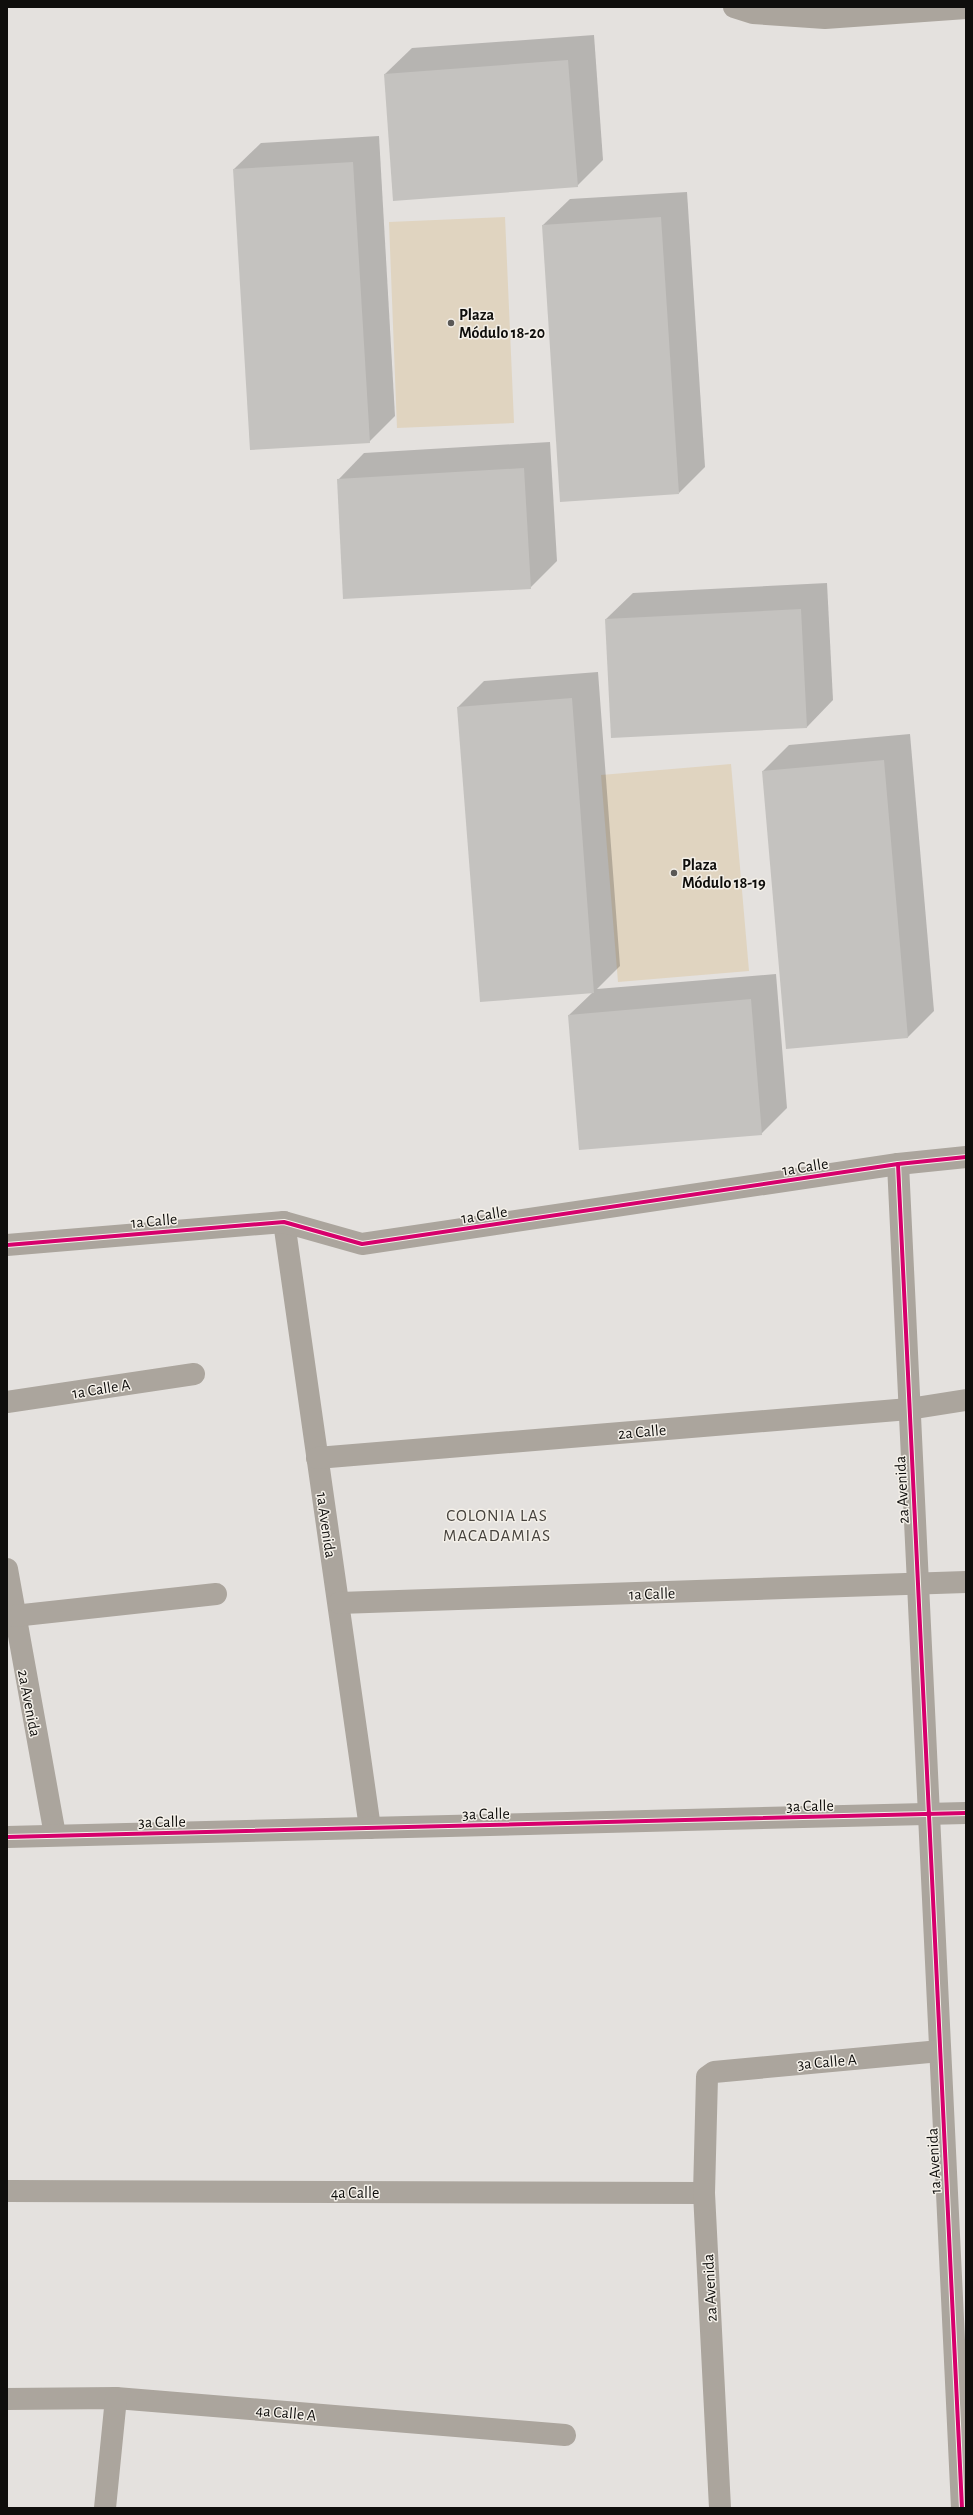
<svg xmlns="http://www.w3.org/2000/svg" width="973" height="2515" font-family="'Alegreya Sans',sans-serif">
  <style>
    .green { fill: #e0d4c0 }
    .shadow { fill: #0003 }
    .building { fill: #c4c2bf }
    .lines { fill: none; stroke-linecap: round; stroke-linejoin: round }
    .minor { stroke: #aba59d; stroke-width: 22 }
    .tertiary { stroke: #aba59d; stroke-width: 22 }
    .cycleway-casing { stroke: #f4f0e9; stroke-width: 6 }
    .cycleway { stroke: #d6006c; stroke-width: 4 }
    .poi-dot { fill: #5a5856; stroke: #f4f0e9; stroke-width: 1.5 }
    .labels { text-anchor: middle; stroke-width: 3; stroke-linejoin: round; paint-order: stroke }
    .poi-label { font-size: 16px; font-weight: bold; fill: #0f0e0c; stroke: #f4f0e9; text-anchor: start }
    .street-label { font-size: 16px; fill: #0f0e0c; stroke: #f4f0e9 }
    .neighbourhood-label { font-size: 17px; letter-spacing: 1px; fill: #46423d; stroke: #f4f0e9 }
  </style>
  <rect width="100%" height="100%" fill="#e4e1de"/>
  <g class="green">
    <polygon points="505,217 514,423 397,428 389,222"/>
    <polygon points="731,764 749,971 618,982 601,775"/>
  </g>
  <g class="shadow">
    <polygon points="594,35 603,160 577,186 385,74 412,48"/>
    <polygon points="379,136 395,416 369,442 251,449 234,169 261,143"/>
    <polygon points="687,192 705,467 679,493 543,225 570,199"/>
    <polygon points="550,442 557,561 530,588 338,480 364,453"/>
    <polygon points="827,583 833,700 807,727 612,737 606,619 633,593"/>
    <polygon points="598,672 620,966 597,989 776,974 787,1108 761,1134 569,1015 592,993 458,707 484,681"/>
    <polygon points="910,734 934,1011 908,1037 787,1047 763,771 789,745"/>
  </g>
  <g class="building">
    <polygon points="568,60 578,187 393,201 384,74"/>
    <polygon points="353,162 370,443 250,450 233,169"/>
    <polygon points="661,217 679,494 560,502 542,225"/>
    <polygon points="524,468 531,589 343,599 337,479"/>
    <polygon points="801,609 807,728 611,738 605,619"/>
    <polygon points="572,698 594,993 480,1002 457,707"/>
    <polygon points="884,760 908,1038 786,1049 762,771"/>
    <polygon points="751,999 762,1135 579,1150 568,1015"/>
  </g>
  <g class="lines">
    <g class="minor">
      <polyline points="898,1164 962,2508"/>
      <polyline points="284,1222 370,1828"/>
      <polyline points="7,1245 284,1222 362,1244 898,1164 966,1157"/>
      <polyline points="7,1402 194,1374"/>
      <polyline points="317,1458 909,1409 966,1400"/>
      <polyline points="7,1569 55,1835"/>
      <polyline points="339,1603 966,1582"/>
      <polyline points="14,1616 216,1594"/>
      <polyline points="7,1837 966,1813"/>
      <polyline points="7,2191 704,2193"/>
      <polyline points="7,2399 116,2398 565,2435"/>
      <polyline points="105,2508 116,2398"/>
      <polyline points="720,2508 704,2193 707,2077 714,2072 940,2051"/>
    </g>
    <polyline class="tertiary" points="734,7 753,13 825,18 966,8"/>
    <defs>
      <g id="cycleway">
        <polyline points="898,1164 962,2508"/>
        <polyline points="7,1245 284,1222 362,1244 898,1164 966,1157"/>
        <polyline points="7,1837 966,1813"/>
      </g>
    </defs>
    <use href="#cycleway" class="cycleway-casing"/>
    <use href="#cycleway" class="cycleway"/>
  </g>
  <g class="poi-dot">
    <circle cx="451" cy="323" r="4"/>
    <circle cx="674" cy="873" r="4"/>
  </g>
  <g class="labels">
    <g class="poi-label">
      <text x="459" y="320">Plaza<tspan x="459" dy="18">Módulo 18-20</tspan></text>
      <text x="682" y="870">Plaza<tspan x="682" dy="18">Módulo 18-19</tspan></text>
    </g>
    <g class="street-label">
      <text transform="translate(805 1166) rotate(-9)" y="6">1a Calle</text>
      <text transform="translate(484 1214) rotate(-9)" y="6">1a Calle</text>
      <text transform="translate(154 1220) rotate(-5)" y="6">1a Calle</text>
      <text transform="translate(101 1388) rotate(-9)" y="6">1a Calle A</text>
      <text transform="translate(642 1431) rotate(-5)" y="6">2a Calle</text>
      <text transform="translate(901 1490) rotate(-93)" y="6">2a Avenida</text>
      <text transform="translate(327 1525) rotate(82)" y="6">1a Avenida</text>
      <text transform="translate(652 1593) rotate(-2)" y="6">1a Calle</text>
      <text transform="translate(30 1703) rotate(79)" y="6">2a Avenida</text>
      <text transform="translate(810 1805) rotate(-1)" y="6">3a Calle</text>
      <text transform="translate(486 1813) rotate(-1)" y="6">3a Calle</text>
      <text transform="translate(162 1821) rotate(-1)" y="6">3a Calle</text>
      <text transform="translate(827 2061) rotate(-5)" y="6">3a Calle A</text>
      <text transform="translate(933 2161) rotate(-93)" y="6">1a Avenida</text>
      <text x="355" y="2198">4a Calle</text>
      <text transform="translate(709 2288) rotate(-93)" y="6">2a Avenida</text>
      <text transform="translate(286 2412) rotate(5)" y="6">4a Calle A</text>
    </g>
    <g class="neighbourhood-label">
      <text x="497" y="1521">COLONIA LAS<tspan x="497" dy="20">MACADAMIAS</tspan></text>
    </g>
  </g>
  <rect width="973" height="2515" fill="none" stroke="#0f0e0c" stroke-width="16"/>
</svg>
